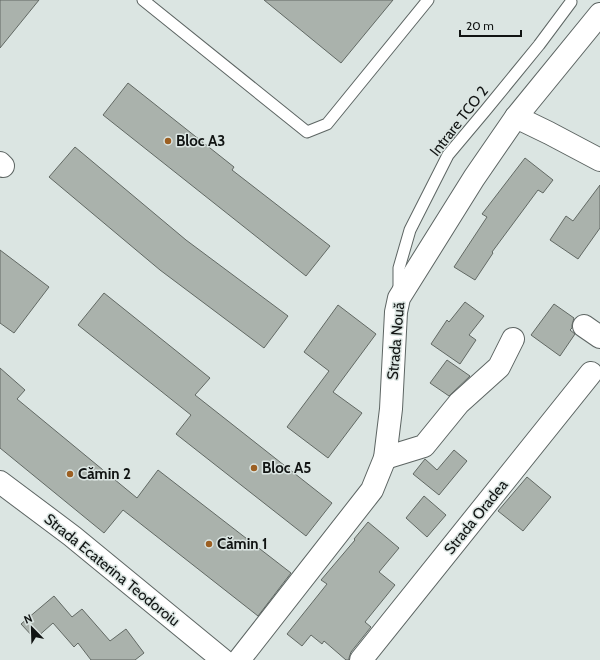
<svg xmlns="http://www.w3.org/2000/svg" width="600" height="660" font-family="Cabin,sans-serif">
  <style>
    .building { fill: #aab2ac; stroke: #626964 }
    .lines { fill: none; stroke-linecap: round; stroke-linejoin: round }
    .lane-casing { stroke: #5d6563; stroke-width: 13 }
    .street-casing { stroke: #5d6563; stroke-width: 24 }
    .secondary-casing { stroke: #5d6563; stroke-width: 24 }
    .lane { stroke: #fff; stroke-width: 11 }
    .street { stroke: #fff; stroke-width: 22 }
    .secondary { stroke: #fff; stroke-width: 22 }
    .poi-dot { fill: #9c5f22; stroke: #dbe5e2; stroke-width: 1.5 }
    .labels { text-anchor: middle; stroke-width: 3; stroke-linejoin: round; paint-order: stroke }
    .street-label { font-size: 15px; fill: #111413; stroke: #dbe5e2 }
    .poi-label { font-size: 15px; font-weight: bold; fill: #111413; stroke: #dbe5e2; text-anchor: start }
  </style>
  <rect width="100%" height="100%" fill="#dbe5e2"/>
  <g class="building">
    <polygon points="0,0 39,0 0,48"/>
    <polygon points="264,0 393,0 341,63"/>
    <polygon points="128,83 234,167 232,170 330,246 306,276 103,115"/>
    <polygon points="75,147 186,240 288,316 264,348 160,270 49,177"/>
    <polygon points="525,158 553,180 543,193 538,190 492,252 493,253 475,280 454,267 487,217 482,214"/>
    <polygon points="600,185 600,228 578,259 550,240 566,216 573,221"/>
    <polygon points="0,250 49,287 14,333 0,323"/>
    <polygon points="104,293 210,378 195,395 332,503 306,536 176,434 191,415 78,325"/>
    <polygon points="465,302 484,316 469,335 476,340 460,364 431,344 447,320 449,322"/>
    <polygon points="554,304 574,318 572,325 572,328 570,330 575,334 560,356 531,335"/>
    <polygon points="338,305 376,334 333,392 362,413 328,458 287,427 329,371 304,352"/>
    <polygon points="447,360 470,376 449,396 430,383"/>
    <polygon points="0,368 25,390 17,399 137,498 158,470 291,573 258,616 123,510 104,533 0,448"/>
    <polygon points="454,450 467,461 439,495 413,474 425,459 437,470"/>
    <polygon points="527,477 551,497 523,531 498,511"/>
    <polygon points="424,496 446,515 427,537 406,518"/>
    <polygon points="368,522 399,548 379,572 395,585 365,622 371,627 351,652 349,658 349,660 346,660 324,641 322,644 311,635 302,646 287,634 327,584 321,580 355,540 354,539"/>
    <polygon points="54,596 72,617 82,609 110,641 126,629 144,653 135,660 91,660 78,643 74,647 53,623 35,639 21,624"/>
  </g>
  <g class="lines">
    <defs>
      <g id="lane">
        <polyline points="143,0 307,132 327,124 428,0"/>
        <polyline points="399,291 399,268 410,230 448,155 485,111 539,45 571,2"/>
      </g>
      <g id="street">
        <polyline points="516,117 549,133 600,160"/>
        <polyline points="0,163 3,166"/>
        <polyline points="584,326 600,337"/>
        <polyline points="385,458 424,446 459,403 499,367 513,339"/>
        <polyline points="239,660 372,490 385,458 391,409 396,312 399,298 474,178 516,117 600,14"/>
        <polyline points="361,660 591,373"/>
      </g>
      <polyline id="secondary" points="0,482 72,536 223,660"/>
    </defs>
    <use href="#lane" class="lane-casing"/>
    <use href="#street" class="street-casing"/>
    <use href="#secondary" class="secondary-casing"/>
    <use href="#lane" class="lane"/>
    <use href="#street" class="street"/>
    <use href="#secondary" class="secondary"/>
  </g>
  <g class="poi-dot">
    <circle cx="168" cy="141" r="4"/>
    <circle cx="254" cy="468" r="4"/>
    <circle cx="70" cy="474" r="4"/>
    <circle cx="209" cy="544" r="4"/>
  </g>
  <g class="labels">
    <g class="street-label">
      <text transform="translate(459 121) rotate(-52)" y="5">Intrare TCO 2</text>
      <text transform="translate(396 341) rotate(-85)" y="5">Strada Nouă</text>
      <text transform="translate(476 517) rotate(-51)" y="5">Strada Oradea</text>
      <text transform="translate(112 570) rotate(39)" y="5">Strada Ecaterina Teodoroiu</text>
    </g>
    <g class="poi-label">
      <text x="176" y="146">Bloc A3</text>
      <text x="262" y="473">Bloc A5</text>
      <text x="78" y="479">Cămin 2</text>
      <text x="217" y="549">Cămin 1</text>
    </g>
  </g>
  <g transform="translate(32 628) rotate(337)" stroke="#dbe5e2" stroke-width="3" paint-order="stroke">
  <path d="M0-3L7 15L0 10L-7 15Z" fill="#111413"/>
  <text y="-6" font-size="11" font-weight="bold" text-anchor="middle" fill="#111413">N</text>
  </g>
  <path d="M460 30v6h61v-6" fill="none" stroke="#111413" stroke-width="2"/>
  <text x="466" y="30" font-size="12" fill="#111413" stroke="#dbe5e2" stroke-width="3" paint-order="stroke">20 m</text>
</svg>
